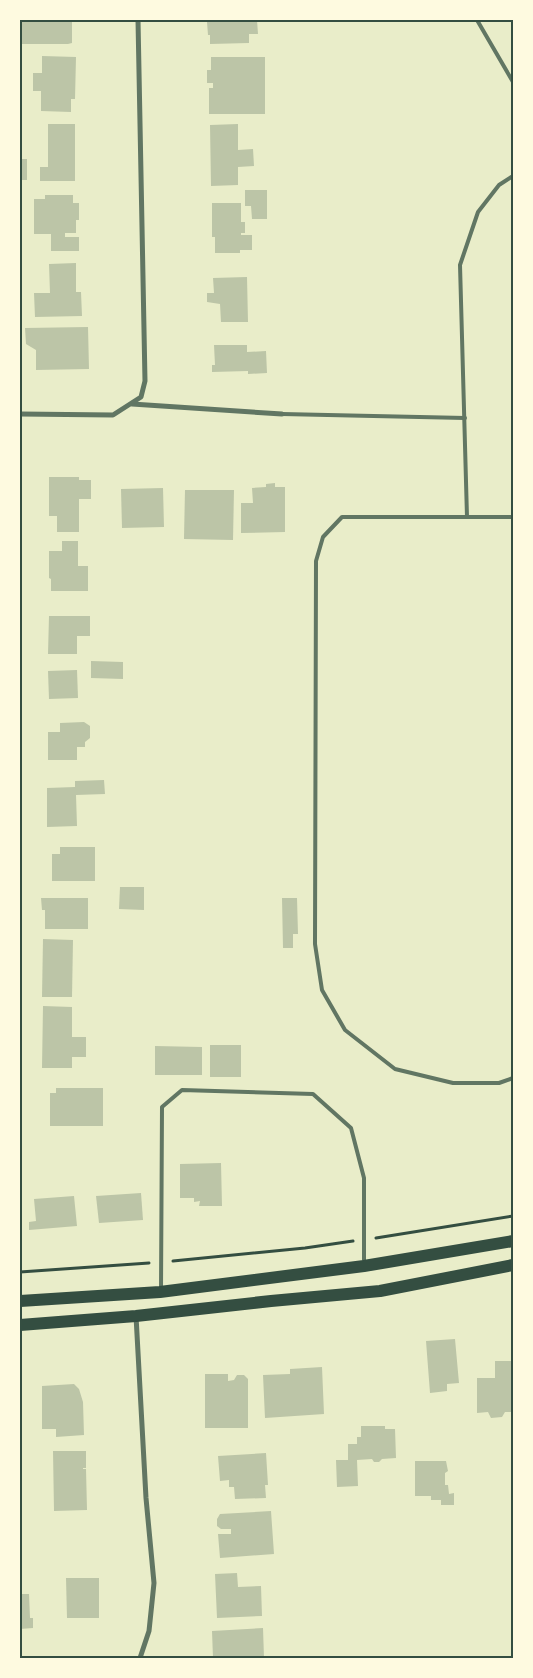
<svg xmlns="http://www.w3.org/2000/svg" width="533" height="1678" font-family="'Noto Sans',sans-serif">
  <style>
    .building { fill: #bcc5a7 }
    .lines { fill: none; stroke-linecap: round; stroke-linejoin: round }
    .path { stroke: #344e41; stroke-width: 3 }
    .service { stroke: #617663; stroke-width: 4 }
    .minor { stroke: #617663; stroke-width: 5 }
    .primary { stroke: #344e41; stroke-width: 12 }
    .neatline { fill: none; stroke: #344e41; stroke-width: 2 }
  </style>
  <rect width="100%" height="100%" fill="#e9edc9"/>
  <g class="building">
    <polygon points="20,20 72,20 72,43 68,44 20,44"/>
    <polygon points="210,20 257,20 258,34 249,34 249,43 210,44 210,35 208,35 207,22 210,22"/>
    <polygon points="42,56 76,57 75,99 71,99 71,112 41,111 41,91 33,91 33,73 42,73"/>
    <polygon points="211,57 265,57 265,114 209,114 209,88 213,88 213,83 207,83 207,70 211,70"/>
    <polygon points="48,124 75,124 75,181 40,181 40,167 48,167"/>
    <polygon points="238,124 238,150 253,149 254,166 238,167 238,185 211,186 210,125"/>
    <rect x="20" y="159" width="7" height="21"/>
    <polygon points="245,190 267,190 267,219 252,219 251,206 245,206"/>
    <polygon points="45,195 73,195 73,203 79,203 79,220 76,220 76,233 65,233 65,237 79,237 79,251 51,251 51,234 34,234 34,199 45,199"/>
    <polygon points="212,203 241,203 241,222 245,222 245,233 241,233 241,235 252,235 252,250 240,250 240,253 215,253 215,237 212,237"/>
    <polygon points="76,263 76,292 81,292 82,316 35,317 34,293 50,293 49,264"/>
    <polygon points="247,277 248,322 221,322 220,304 207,302 207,293 214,293 213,278"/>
    <polygon points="88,327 89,369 36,370 36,350 26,344 25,328"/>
    <polygon points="214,345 247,345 247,352 266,351 267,373 248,374 248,371 212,372 212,365 215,365"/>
    <polygon points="49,477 79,477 79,480 91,480 91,499 79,499 79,532 57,532 57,516 49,516"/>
    <polygon points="275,483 275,487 285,487 285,532 241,533 241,503 253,503 252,488 266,487 266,484"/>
    <polygon points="163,488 164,527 122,528 121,489"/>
    <polygon points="185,490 234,490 233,540 184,539"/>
    <polygon points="62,541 78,541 78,566 88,566 88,591 51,591 51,579 49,578 49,551 62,551"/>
    <polygon points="49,616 90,616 90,636 77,636 77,654 48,654"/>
    <polygon points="91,661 123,662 123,679 91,678"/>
    <polygon points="77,670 78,698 49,699 48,671"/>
    <polygon points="84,722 90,726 90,738 85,742 85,747 77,747 77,760 48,760 48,732 60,732 60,723"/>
    <polygon points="104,780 105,794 76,795 77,826 47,827 47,788 75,787 75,781"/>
    <polygon points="60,847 95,847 95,881 52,881 52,854 60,854"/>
    <polygon points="120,887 144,887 144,910 119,909"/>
    <polygon points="41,898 88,898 88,929 45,929 45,910 42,910"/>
    <polygon points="282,898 297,898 298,934 293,934 293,948 283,948"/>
    <polygon points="43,939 73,940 72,997 42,997"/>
    <polygon points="43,1006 72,1007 72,1037 86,1037 86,1057 72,1057 72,1068 42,1068"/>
    <rect x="210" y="1045" width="31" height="32"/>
    <polygon points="155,1046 202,1047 202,1075 155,1075"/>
    <polygon points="56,1088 103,1088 103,1126 50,1126 50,1093 56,1093"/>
    <polygon points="221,1163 222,1206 199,1206 200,1201 194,1202 194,1198 180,1198 180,1164"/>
    <polygon points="141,1193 143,1220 99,1223 96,1196"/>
    <polygon points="74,1196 77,1226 29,1230 29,1222 36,1221 34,1199"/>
    <polygon points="455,1339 459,1383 447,1384 447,1391 430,1393 426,1341"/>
    <polygon points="495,1361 513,1361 513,1412 505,1412 502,1417 491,1418 488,1412 477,1413 477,1378 495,1378"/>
    <polygon points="322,1367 324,1414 265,1418 263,1375 290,1374 290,1369"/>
    <polygon points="205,1374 228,1374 228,1381 234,1380 237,1375 244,1375 248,1379 248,1428 205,1428"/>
    <polygon points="74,1384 79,1389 83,1402 84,1435 56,1437 56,1429 42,1429 42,1386"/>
    <polygon points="361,1426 385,1426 385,1429 395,1429 396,1458 382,1459 379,1462 374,1462 372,1459 357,1460 358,1486 337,1487 336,1460 348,1460 348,1444 357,1444 357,1437 361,1437"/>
    <polygon points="53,1451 86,1451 86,1468 83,1468 83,1469 86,1469 87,1510 54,1511"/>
    <polygon points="266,1453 268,1485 265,1485 266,1498 235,1499 234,1487 229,1487 229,1480 220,1481 218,1456"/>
    <polygon points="415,1461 446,1461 448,1471 445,1473 445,1485 448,1485 449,1494 454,1493 454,1505 441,1505 441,1500 431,1500 431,1496 415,1496"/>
    <polygon points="271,1511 274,1554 220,1558 218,1534 231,1534 231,1529 221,1529 217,1526 217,1519 220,1514"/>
    <polygon points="237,1573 238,1587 261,1586 262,1616 217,1618 215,1574"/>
    <polygon points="66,1578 99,1578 99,1618 67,1618"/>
    <polygon points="20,1594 29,1594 30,1618 33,1618 33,1628 20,1629"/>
    <polygon points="263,1628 264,1658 213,1658 212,1631"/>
  </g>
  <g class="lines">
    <g class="path">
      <polyline points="376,1238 513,1216"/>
      <polyline points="173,1261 305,1248 353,1241"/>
      <polyline points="20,1272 149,1263"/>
    </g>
    <g class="service">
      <polyline points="477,20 513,82"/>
      <polyline points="282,414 465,418"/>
      <polyline points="467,517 460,265 478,212 499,185 513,176"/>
      <polyline points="513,517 342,517 323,537 316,561 315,944 322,990 345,1030 395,1069 453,1083 499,1083 513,1078"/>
      <polyline points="161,1290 162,1107 182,1090 313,1094 351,1128 364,1178 364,1264"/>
    </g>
    <g class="minor">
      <polyline points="132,404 282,414"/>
      <polyline points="20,414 113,415 141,397 145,381 138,20"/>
      <polyline points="136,1316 146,1498 154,1583 149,1631 140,1658"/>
    </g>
    <g class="primary">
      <polyline points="20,1301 160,1292 364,1266 513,1241"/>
      <polyline points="20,1325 136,1316 271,1301 380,1291 513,1265"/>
    </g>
  </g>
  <rect width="533" height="1678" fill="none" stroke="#fefae0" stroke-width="42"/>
  <rect x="21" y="21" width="491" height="1636" class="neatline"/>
</svg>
